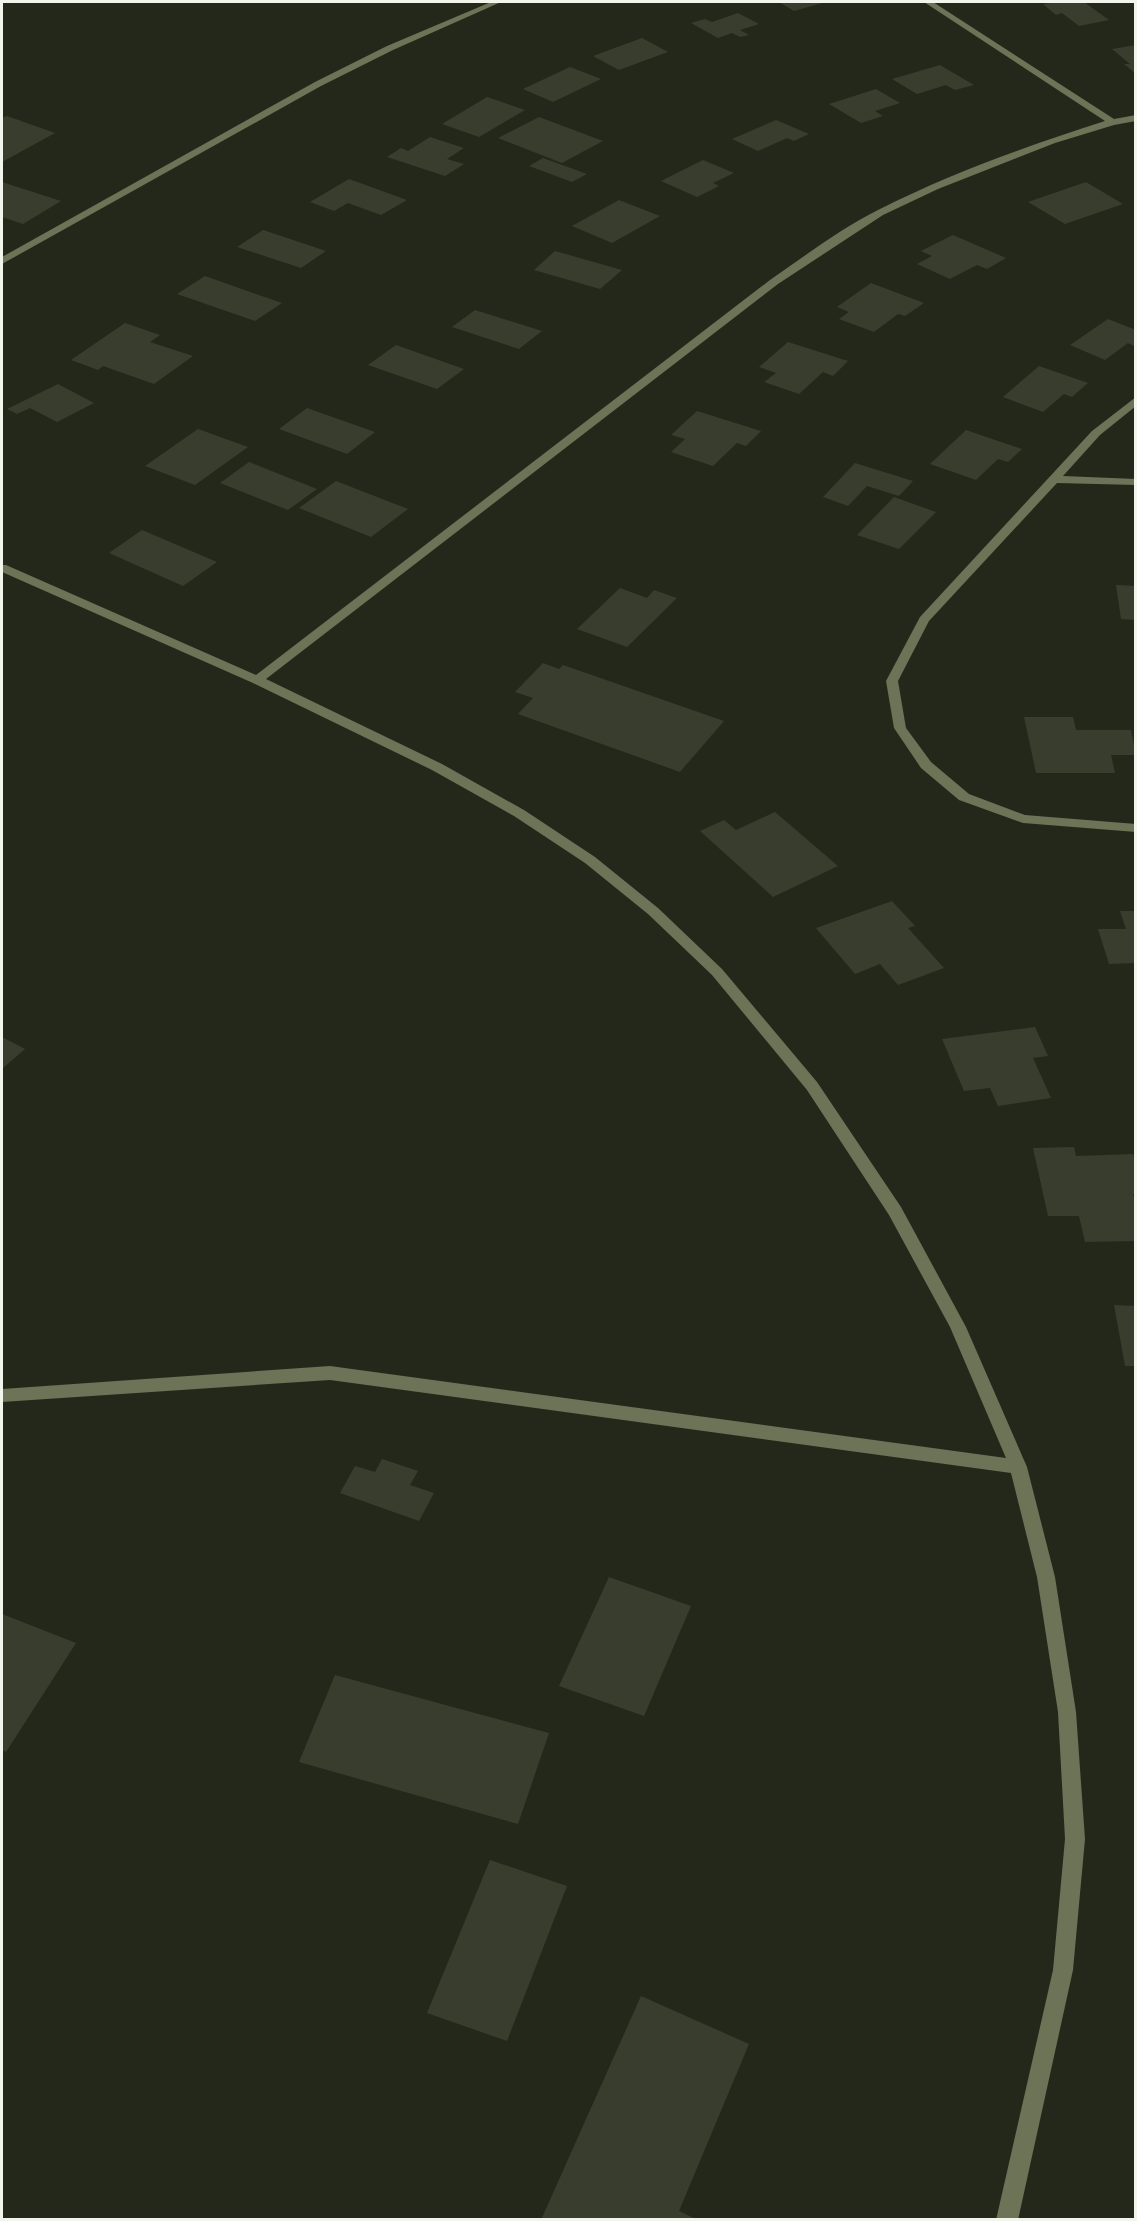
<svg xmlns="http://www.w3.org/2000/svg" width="1137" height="2221" font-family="'Golos Text',sans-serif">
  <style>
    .building { fill: #393d2e }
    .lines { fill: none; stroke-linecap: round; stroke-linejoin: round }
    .street { fill: #6c7356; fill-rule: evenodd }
  </style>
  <rect width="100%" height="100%" fill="#24281a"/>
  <g class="building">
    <polygon points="779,2 826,2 794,11"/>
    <polygon points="1058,2 1084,2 1109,20 1079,26 1062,13 1056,15 1043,4"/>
    <polygon points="738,13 759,24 740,30 749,35 740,37 732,33 718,38 691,23 705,19 712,22"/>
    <polygon points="642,38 668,52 619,70 593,56"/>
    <polygon points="1136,45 1136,74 1124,64 1130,64 1112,49"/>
    <polygon points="940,65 974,85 955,90 946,85 917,94 892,79"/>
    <polygon points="570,67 601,79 553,102 523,89"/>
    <polygon points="876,89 900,103 875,111 883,116 861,123 829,104"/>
    <polygon points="487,97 525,110 479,137 442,124"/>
    <polygon points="7,116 55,133 2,162 2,118"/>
    <polygon points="539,117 603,141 562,163 498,138"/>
    <polygon points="776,120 809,134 794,141 787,138 758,151 732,139"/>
    <polygon points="430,137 464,148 447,159 464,164 445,176 387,157 401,148 408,151"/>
    <polygon points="543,158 587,174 572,182 529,166"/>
    <polygon points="703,160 734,173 713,183 719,186 697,197 661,181"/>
    <polygon points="349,179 407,200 381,215 348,203 334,211 310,202"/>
    <polygon points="2,182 61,201 23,224 2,217"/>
    <polygon points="1086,182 1123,204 1065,224 1028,202"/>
    <polygon points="619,200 660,216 612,243 572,226"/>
    <polygon points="263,230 326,251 301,268 237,247"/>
    <polygon points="953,235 1006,258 987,269 977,265 950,279 917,264 932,256 921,251"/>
    <polygon points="555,251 622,270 600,289 534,270"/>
    <polygon points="205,276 282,303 255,321 177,294"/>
    <polygon points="871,283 924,303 905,316 898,314 874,332 839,319 849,312 837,307"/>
    <polygon points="475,310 542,331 519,349 452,327"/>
    <polygon points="1108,319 1136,330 1136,347 1128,343 1105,360 1070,345"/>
    <polygon points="125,323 160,335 150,342 193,356 154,384 103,366 98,370 71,360"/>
    <polygon points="788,342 848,361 833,376 823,372 799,394 764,382 776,373 759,367"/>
    <polygon points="396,345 464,369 437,389 368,365"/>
    <polygon points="1039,366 1088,383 1072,397 1064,394 1043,412 1003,397"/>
    <polygon points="58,384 94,403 57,422 30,408 17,414 7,409"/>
    <polygon points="307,408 375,432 347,454 279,429"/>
    <polygon points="697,411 761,431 746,446 737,443 713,466 671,452 685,439 671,435"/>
    <polygon points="198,429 248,447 195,485 145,466"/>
    <polygon points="966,430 1022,449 1008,462 998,459 976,480 930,464"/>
    <polygon points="249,462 317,489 288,510 220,483"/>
    <polygon points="855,463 913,481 899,496 867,486 848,506 823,497"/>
    <polygon points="336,481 408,509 371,537 299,508"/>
    <polygon points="894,497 936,512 899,549 857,535"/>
    <polygon points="142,530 217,562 183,586 109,553"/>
    <polygon points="1116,585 1136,586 1136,620 1121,619"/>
    <polygon points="620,588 647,598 654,590 677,598 627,647 577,629"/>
    <polygon points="543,663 559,669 563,665 724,721 680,772 518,714 533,698 515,692"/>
    <polygon points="1024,717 1073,717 1076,730 1131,730 1136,755 1111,755 1115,773 1036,773"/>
    <polygon points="775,812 838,866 773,897 700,831 724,820 736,830"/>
    <polygon points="892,901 915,926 908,928 944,968 898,985 880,964 855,974 816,928"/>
    <polygon points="1120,911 1136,911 1136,963 1109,964 1098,929 1126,929"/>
    <polygon points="1035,1027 1048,1056 1033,1058 1051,1098 998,1106 990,1088 964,1091 942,1039"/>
    <polygon points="2,1037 25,1049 2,1069"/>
    <polygon points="1074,1147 1076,1156 1133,1154 1136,1165 1136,1194 1133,1194 1136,1205 1136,1241 1085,1242 1079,1216 1048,1216 1033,1148"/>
    <polygon points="1114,1305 1136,1306 1136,1366 1125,1366"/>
    <polygon points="382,1459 418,1471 410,1485 434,1493 419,1521 340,1493 355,1466 375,1472"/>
    <polygon points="609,1577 691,1606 644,1716 559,1686"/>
    <polygon points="2,1614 76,1643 6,1752 2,1750"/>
    <polygon points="335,1675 549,1733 518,1824 299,1762"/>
    <polygon points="490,1860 567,1886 507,2041 427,2013"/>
    <polygon points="641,1996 749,2044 679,2211 698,2220 541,2220"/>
  </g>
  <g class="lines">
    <g class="street">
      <polygon points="491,2 501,2 393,50 321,86 2,264 2,257 315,82 387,46"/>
      <path d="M924,2H933L1114,119L1136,115V121L1114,125L1055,143L938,189L883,215L778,284L266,679L442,764L524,810L595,857L658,908L722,969L817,1082L901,1207L966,1327L1027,1467L1055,1577L1076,1712L1085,1839L1073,1970L1018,2220H996L1053,1970L1065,1839L1058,1712L1037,1577L1011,1473L330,1380L2,1402V1389L330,1366L1006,1458L950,1327L889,1215L807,1090L712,975L648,914L585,863L514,816L432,770L253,683L2,572V565H6L256,675L770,280C805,256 840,229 878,210C951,173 1027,146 1105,121Z"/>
      <polygon points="1136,397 1136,406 1100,435 1063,476 1136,479 1136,485 1057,483 929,621 898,681 906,728 931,762 969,794 1025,815 1136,824 1136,832 1023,823 959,800 921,768 894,728 886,681 920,617 1092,431"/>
    </g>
  </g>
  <rect width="1137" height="2221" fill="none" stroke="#f2f5eb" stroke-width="6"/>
</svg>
